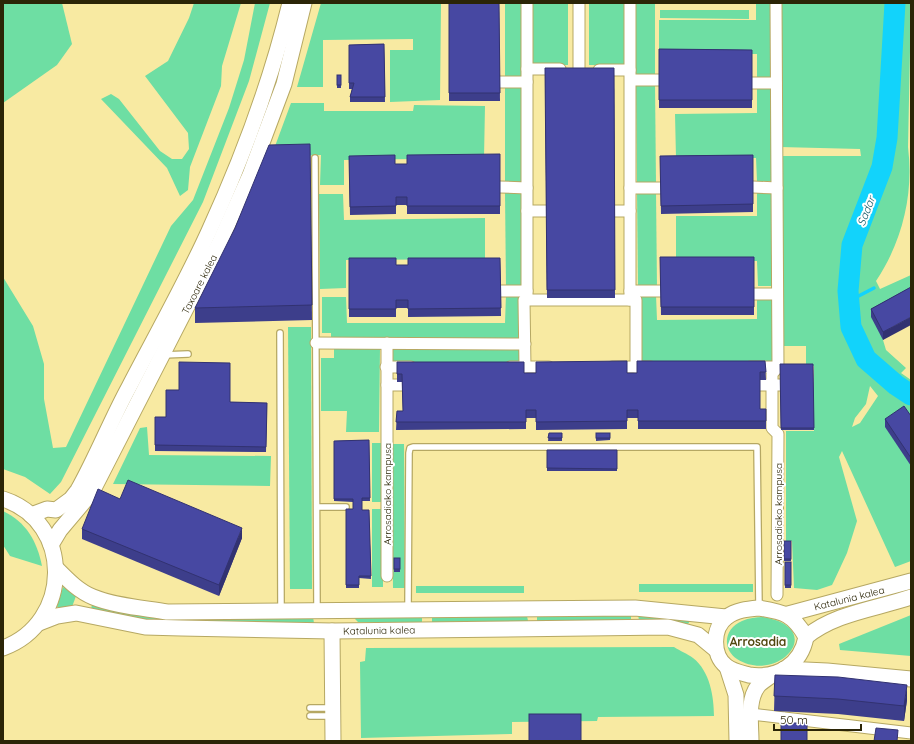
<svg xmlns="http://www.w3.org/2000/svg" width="914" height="744" font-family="Quicksand,sans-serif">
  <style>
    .green { fill: #6edea3; fill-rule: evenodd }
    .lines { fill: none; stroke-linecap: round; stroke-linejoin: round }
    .stream { stroke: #12d3fb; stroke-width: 3.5 }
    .river { stroke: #12d3fb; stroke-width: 21 }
    .lane-casing { stroke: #b6a863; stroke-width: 8 }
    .street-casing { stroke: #b6a863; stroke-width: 13 }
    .secondary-casing { stroke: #b6a863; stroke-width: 17 }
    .lane { stroke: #fff; stroke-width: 5.5 }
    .street { stroke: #fff; stroke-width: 11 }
    .secondary { stroke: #fff; stroke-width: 15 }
    .wall { fill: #3d3e8b }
    .shaded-wall { fill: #323271 }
    .building { fill: #4748a2; stroke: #323271 }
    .labels { text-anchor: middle; stroke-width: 4; stroke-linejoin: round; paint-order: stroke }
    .street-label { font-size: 10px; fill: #2b2507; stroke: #fff }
    .water-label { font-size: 11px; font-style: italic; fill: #105565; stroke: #fff }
    .quarter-label { font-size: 12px; font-weight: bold; fill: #51470f; stroke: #fff }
  </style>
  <rect width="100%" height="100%" fill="#f8eaa2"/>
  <g class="green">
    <polygon points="3,3 62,3 72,44 57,65 3,103"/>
    <polygon points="194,3 241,3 222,66 221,86 190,167 188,190 180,196 167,168 101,99 111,94 119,99 160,151 172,159 182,159 189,149 188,133 145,76 168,61 189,18"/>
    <polygon points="255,3 270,3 249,81 203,202 61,482 50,494 25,477 3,469 3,277 33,326 44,364 44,399 53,448 66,447 171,226 193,200 229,108 244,60"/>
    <polygon points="321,3 441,3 440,100 390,102 390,50 413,50 413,39 323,40 323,87 297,87"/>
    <polygon points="505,3 521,3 522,80 505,80"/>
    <rect x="533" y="3" width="35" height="62"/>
    <rect x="589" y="3" width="35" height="62"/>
    <rect x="636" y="3" width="19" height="73"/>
    <polygon points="756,3 772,3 772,79 757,79 757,54 659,54 659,20 756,20"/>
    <path d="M779,3H911L908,147C914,195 902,242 876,281L880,289L911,275V295L883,340L886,350L906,368L901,373L911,380V561L895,567L842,451L839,457L857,521L847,553L834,581L832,585L817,590L794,588L792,541H786V431H814V366H806V346H781L780,156H861L860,149L780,147ZM870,386L878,396L860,423L852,427L855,418L866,404Z"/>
    <polygon points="660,10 749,10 749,19 660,18"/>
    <polygon points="636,84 655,84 656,184 637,184"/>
    <rect x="505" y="86" width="17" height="98"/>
    <polygon points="757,86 773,86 774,181 757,181 756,158 676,158 675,114 757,113"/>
    <polygon points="291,103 324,103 324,111 413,111 414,105 485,106 484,158 344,160 344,185 320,185 321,155 271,157"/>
    <polygon points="757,190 773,190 774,286 758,286 757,261 676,261 676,216 757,216"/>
    <polygon points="637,191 656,191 657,288 638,288"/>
    <polygon points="505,192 521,192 523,288 506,288"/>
    <polygon points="319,194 343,194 344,220 485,218 485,259 346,260 346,288 320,289"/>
    <polygon points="506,294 522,294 522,332 518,332 518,341 331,341 331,333 322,333 322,297 346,297 347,323 505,323"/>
    <polygon points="638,295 656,295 657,320 757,319 757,296 774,296 774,365 639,365"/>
    <polygon points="288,327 311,327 312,589 290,589"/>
    <rect x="391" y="346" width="129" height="17"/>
    <polygon points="334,347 380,348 379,432 346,432 347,411 321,411 321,358 334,358"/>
    <polygon points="147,427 149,455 271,456 270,486 113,484 140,428"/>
    <rect x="372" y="443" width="9" height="59"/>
    <polygon points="392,444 404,444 405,588 393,588"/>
    <rect x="372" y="509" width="11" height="78"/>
    <path d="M3,511C26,522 37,541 42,566L10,556L3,545Z"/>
    <rect x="639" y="584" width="114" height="8"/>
    <rect x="416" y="586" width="108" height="7"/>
    <polygon points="63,587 76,596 72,607 57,607"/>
    <polygon points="92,604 313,617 314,623 164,623 91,610"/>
    <polygon points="631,615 631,620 537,621 537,616"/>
    <polygon points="638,615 691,619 688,624 668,620 639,620"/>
    <polygon points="911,615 911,656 840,650 839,644"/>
    <polygon points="422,616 422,622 358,622 355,619 356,617"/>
    <polygon points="527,616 528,621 432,622 432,617"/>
    <path d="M763,617C829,628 778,685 737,659C721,648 725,628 742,621C749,618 756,617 763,617Z"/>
    <path d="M674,647C680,651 688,654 693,658C710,671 714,697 714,716L598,717L597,721L512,722V734L361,738L360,662L365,661L366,648Z"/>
  </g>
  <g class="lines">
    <polyline class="stream" points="849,301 874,288"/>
    <polyline class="river" points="895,3 887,138 882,167 852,245 848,291 851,327 866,359 896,385 911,395"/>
    <defs>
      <g id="lane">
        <polyline points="315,158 317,610"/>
        <polyline points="280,333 281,610"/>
        <polyline points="163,355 188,354"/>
        <polyline points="317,507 346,507"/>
        <polyline points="408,609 409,453 410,448 413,447 757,447 759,607"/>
        <polyline points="310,708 332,708"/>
        <polyline points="310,716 332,716"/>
      </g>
      <g id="street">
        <polyline points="630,3 630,300 636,300 636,367"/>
        <polyline points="776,3 778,367"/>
        <polyline points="527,69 560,69"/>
        <polyline points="579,69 579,3"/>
        <polyline points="599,70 630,70"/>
        <polyline points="631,80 659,80"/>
        <polyline points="500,82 527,82"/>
        <polyline points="752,83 776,83"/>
        <polyline points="500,187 527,188"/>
        <polyline points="753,187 777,188"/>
        <polyline points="630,188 660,188"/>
        <polyline points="527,211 546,211"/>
        <polyline points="615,211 630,211"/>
        <polyline points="500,291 527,291"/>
        <polyline points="630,291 660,291"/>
        <polyline points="754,294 777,294"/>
        <polyline points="527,300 630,300"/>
        <polyline points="316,343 525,344"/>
        <polyline points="387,343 387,576"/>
        <polyline points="386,367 411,367"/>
        <polyline points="510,367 549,367"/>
        <polyline points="525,367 524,300 527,300 527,3"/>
        <polyline points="612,367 651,367"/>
        <polyline points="750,367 778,367"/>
        <polyline points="387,385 402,385"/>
        <polyline points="760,385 781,385"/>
        <polyline points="777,595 778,434 772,428 772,374 778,367"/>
        <polyline points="751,714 911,733"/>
      </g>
      <g id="secondary">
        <path d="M3,499C74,522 72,623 3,648"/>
        <path d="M31,515L47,509L56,510L71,499L78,490C97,456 111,420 129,387C156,335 185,284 209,231C243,157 271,81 290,3"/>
        <polyline points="51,545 60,530 92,492 219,244 250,175 284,84 304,3"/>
        <path d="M56,568C67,579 78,591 93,597C115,606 143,608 167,612L635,608L726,617"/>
        <path d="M759,608C784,612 793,614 806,637C801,665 777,679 749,675C742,673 732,671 726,666C712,655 712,628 727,617C736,610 748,609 759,608Z"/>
        <polyline points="788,614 911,581"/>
        <polyline points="39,623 57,616 76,613 145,627 181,628 332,631 668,627 698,635 715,649"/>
        <polyline points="332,631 333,741"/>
        <path d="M806,637C835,613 876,609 911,597"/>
        <polyline points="727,667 736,695 737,741"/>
        <polyline points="784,669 827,671 911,679"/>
        <path d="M751,741C751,724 747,700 758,686C762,681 769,678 773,674"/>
      </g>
    </defs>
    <use href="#lane" class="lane-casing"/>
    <use href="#street" class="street-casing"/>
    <use href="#secondary" class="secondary-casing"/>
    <use href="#lane" class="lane"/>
    <use href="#street" class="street"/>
    <use href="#secondary" class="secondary"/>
  </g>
  <g class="wall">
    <polygon points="449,3 499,3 500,101 449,101"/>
    <polygon points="384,44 385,102 350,102 350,97 352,89 349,89 349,45"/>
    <polygon points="659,49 752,50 752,108 659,108"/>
    <polygon points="545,68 614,68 615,298 547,298"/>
    <rect x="337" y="75" width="4" height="13"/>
    <polygon points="310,144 312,320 195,323 195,308"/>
    <polygon points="500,154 500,214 407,214 407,205 396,205 396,214 350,215 349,156 395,164 407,164"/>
    <polygon points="753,155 753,212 661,214 660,156"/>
    <polygon points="660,257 754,257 754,315 661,315"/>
    <polygon points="349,258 396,265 408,265 500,258 501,316 408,317 408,308 396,308 396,317 349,317"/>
    <polygon points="911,287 883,340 871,317 871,309"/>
    <polygon points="765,361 766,380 760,380 760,409 766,409 766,429 638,429 638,418 627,418 627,429 536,430 536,418 526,418 526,429 396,430 397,411 403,411 402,382 397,382 397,362 524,373 637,373"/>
    <polygon points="780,364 813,364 814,430 781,430"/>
    <polygon points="230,402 267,403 266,452 155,451 155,417 166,417"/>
    <polygon points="911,416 911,466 885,427 885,419"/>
    <polygon points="549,433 562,433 562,441 548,441"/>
    <polygon points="596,433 610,433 610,440 596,441"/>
    <polygon points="369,440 370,501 362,501 362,510 369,510 371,579 359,578 359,588 346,588 346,509 353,509 353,502 334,501 334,441"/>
    <rect x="547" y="450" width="70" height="21"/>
    <polygon points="82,529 242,538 219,596 82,539"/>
    <rect x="784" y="541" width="7" height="20"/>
    <rect x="394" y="558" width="6" height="14"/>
    <rect x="785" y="562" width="6" height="26"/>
    <polygon points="775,675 907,700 904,721 838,714 774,711"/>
  </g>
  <g class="shaded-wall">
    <polygon points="911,317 911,325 883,340 883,332"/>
    <polygon points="242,528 242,538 219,596 219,585"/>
    <polygon points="907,685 907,700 904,721 904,706"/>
  </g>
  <g class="building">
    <polygon points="449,3 499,3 500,93 449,93"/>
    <polygon points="384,44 385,97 350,97 354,83 349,83 349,45"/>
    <polygon points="659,49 752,50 752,100 659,100"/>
    <polygon points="545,68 614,68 615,290 547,290"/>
    <rect x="337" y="75" width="4" height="10"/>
    <polygon points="310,144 312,305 195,308 235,228 269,145"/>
    <polygon points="500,154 500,206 407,206 407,197 396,197 396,206 350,207 349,156 395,155 395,164 407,164 407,155"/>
    <polygon points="753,155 753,204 661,206 660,156"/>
    <polygon points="660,257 754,257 754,307 661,307"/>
    <polygon points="349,258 396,258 396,265 408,265 408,258 500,258 501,308 408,309 408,300 396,300 396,309 349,309"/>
    <polygon points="911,287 911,317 883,332 871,309"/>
    <polygon points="627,361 627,373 637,373 637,361 765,361 766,372 760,372 760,409 766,409 766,421 638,421 638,410 627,410 627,421 536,422 536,410 526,410 526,422 396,422 397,411 403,411 402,374 397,374 397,362 524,362 524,373 536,373 536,362"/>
    <polygon points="179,362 230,363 230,402 267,403 266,447 155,445 155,417 166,417 166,390 179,390"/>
    <polygon points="780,364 813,364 814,428 781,428"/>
    <polygon points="904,406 911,416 911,458 885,419"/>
    <polygon points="549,433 562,433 562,438 548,438"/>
    <rect x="596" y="433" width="14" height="5"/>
    <polygon points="369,440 370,498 362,498 362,510 369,510 371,576 359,576 359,585 346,585 346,509 353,509 353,499 334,499 334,441"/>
    <polygon points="547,450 617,450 617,469 547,468"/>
    <polygon points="128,480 242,528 219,585 82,529 98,489 120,499"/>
    <rect x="784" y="541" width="7" height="18"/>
    <rect x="394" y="558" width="6" height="11"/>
    <rect x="785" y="562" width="6" height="23"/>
    <polygon points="775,675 838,677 907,685 904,706 838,699 774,696"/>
    <rect x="529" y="714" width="52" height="27"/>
    <rect x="781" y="723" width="26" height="18"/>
    <polygon points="876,728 898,730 897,741 874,741"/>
  </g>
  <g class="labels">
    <g class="street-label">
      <text transform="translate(199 284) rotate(-63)" y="4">Taxoare kalea</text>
      <text transform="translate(387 494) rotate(-90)" y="4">Arrosadiako kampusa</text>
      <text transform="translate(778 514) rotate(-90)" y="4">Arrosadiako kampusa</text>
      <text transform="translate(849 598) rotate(-14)" y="4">Katalunia kalea</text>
      <text transform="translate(379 630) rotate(-1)" y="4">Katalunia kalea</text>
    </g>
    <g class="water-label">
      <text transform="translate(866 211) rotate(-69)" y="4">Sadar</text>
    </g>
    <g class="quarter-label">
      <text x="758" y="646">Arrosadia</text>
    </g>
  </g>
  <rect width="914" height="744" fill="none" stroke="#2b2507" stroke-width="8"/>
  <path d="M774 724v6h87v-6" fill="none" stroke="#2b2507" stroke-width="2"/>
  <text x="780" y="724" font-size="12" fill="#2b2507" stroke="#ffffff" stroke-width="3" paint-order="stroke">50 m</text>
</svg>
